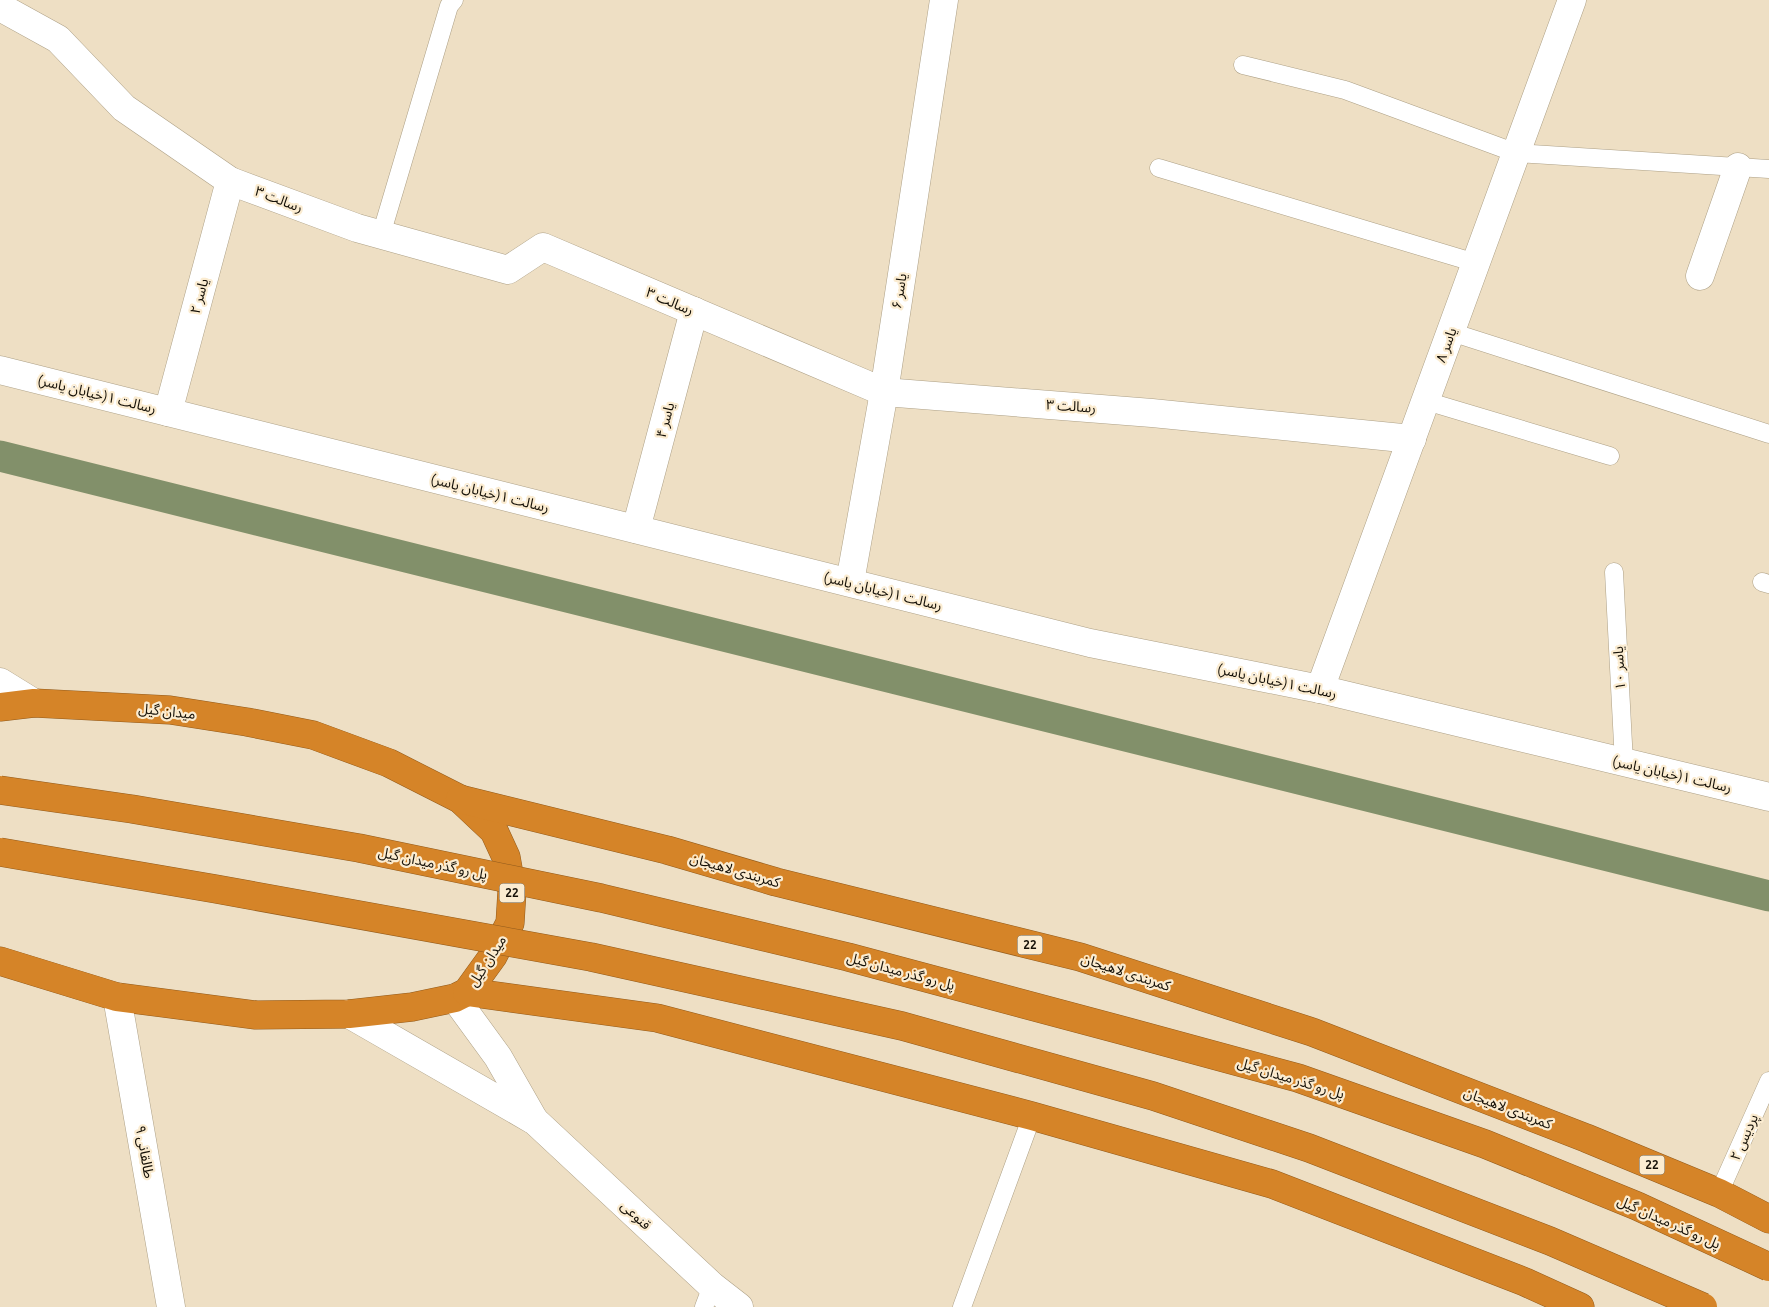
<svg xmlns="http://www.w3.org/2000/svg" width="1769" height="1307" font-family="Ubuntu,'Noto Sans Arabic',sans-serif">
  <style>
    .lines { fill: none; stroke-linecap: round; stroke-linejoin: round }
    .canal { stroke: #82906a; stroke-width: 31 }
    .lane-casing { stroke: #ada086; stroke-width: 19 }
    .street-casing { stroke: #ada086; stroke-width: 29 }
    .secondary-casing { stroke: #ada086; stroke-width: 29 }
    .highway-casing { stroke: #925b1c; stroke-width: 29 }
    .lane { stroke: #fff; stroke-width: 18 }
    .street { stroke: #fff; stroke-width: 28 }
    .secondary { stroke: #fff; stroke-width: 28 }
    .highway { stroke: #d58428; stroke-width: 28 }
    .highway-bridge-casing { stroke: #925b1c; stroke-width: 29; stroke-linecap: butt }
    .highway-bridge { stroke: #d58428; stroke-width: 28 }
    .labels { text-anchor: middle; stroke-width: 4.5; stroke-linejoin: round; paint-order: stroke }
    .shield { fill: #fbecd1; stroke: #5a5244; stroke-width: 1 }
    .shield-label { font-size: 12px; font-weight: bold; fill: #151007 }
    .street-label { font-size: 14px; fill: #151007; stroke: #fbecd1 }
  </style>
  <rect width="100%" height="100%" fill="#eedfc4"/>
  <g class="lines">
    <polyline class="canal" points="0,456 1769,896"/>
    <defs>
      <g id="lane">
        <polyline points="1243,65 1345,90 1516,153 1769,169"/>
        <polyline points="1159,168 1476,263"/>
        <polyline points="381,235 449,6 454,0"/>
        <polyline points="1451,332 1769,434"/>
        <polyline points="1426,401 1610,456"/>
        <polyline points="1614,572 1624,763"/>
        <polyline points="1762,582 1769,584"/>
        <polyline points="1719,1193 1769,1081"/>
        <polyline points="704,1307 712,1286"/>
        <polyline points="962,1307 1032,1116"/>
      </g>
      <g id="street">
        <polyline points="0,7 58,39 124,108 230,181 357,228 508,270 543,247 884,392 1152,413 1412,439"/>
        <polyline points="1700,276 1738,167"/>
        <polyline points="168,412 230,181"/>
        <polyline points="636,529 694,311"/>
        <polyline points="850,582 884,392 944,0"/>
        <polyline points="1320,689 1572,0"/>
        <polyline points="117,997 171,1307"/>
      </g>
      <g id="secondary">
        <polyline points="0,370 1090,643 1320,689 1769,797"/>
        <polyline points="0,682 34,703"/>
        <polyline points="455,998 498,1057 534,1120"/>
        <polyline points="349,1014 535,1121 712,1286 739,1307"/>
      </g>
      <g id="highway">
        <polyline points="0,707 34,703 170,710 247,722 313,735 389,763 460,799 494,831 506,857 512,891 510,923 493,956 467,992 455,998 412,1007 349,1014 256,1015 117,997 0,961"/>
        <polyline points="460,799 667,850 776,882 1080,957 1312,1032 1586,1138 1719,1193 1769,1219"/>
        <polyline points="467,992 657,1018 1032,1116 1272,1184 1525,1282 1580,1307"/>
      </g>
    </defs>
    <use href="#lane" class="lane-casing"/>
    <use href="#street" class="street-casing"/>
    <use href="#secondary" class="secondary-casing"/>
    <use href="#highway" class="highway-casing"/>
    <use href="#lane" class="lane"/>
    <use href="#street" class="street"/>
    <use href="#secondary" class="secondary"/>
    <use href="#highway" class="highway"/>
    <defs>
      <g id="highway-bridge">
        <polyline points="0,790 132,809 359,848 601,898 848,957 1121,1030 1298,1078 1485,1144 1637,1206 1769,1267"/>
        <polyline points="0,852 216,889 591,957 902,1026 1153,1096 1309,1148 1550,1241 1703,1307"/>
      </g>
    </defs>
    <use href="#highway-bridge" class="highway-bridge-casing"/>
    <use href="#highway-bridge" class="highway-bridge"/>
  </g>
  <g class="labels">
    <g class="shield">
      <rect x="499.5" y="883.5" width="25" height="19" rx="4"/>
      <rect x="1017.5" y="935.5" width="25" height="19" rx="4"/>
      <rect x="1639.5" y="1155.5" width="25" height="19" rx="4"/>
    </g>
    <g class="shield-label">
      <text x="512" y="897">22</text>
      <text x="1030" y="949">22</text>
      <text x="1652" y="1169">22</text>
    </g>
    <g class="street-label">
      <text transform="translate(279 199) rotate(21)" y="5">رسالت ۳</text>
      <text transform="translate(899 291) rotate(-81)" y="5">یاسر ۶</text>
      <text transform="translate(199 296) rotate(-75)" y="5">یاسر ۲</text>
      <text transform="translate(670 301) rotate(23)" y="5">رسالت ۳</text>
      <text transform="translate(1446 345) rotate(-70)" y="5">یاسر ۸</text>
      <text transform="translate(97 394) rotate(14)" y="5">رسالت ۱(خیابان یاسر)</text>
      <text transform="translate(1071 406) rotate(4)" y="5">رسالت ۳</text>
      <text transform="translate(665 420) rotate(-75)" y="5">یاسر ۴</text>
      <text transform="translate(490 493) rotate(14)" y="5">رسالت ۱(خیابان یاسر)</text>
      <text transform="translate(883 591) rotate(14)" y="5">رسالت ۱(خیابان یاسر)</text>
      <text transform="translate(1619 668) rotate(-93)" y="5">یاسر ۱۰</text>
      <text transform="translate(1277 681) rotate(12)" y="5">رسالت ۱(خیابان یاسر)</text>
      <text transform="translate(167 711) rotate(6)" y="5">میدان گیل</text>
      <text transform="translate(1672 774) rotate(13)" y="5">رسالت ۱(خیابان یاسر)</text>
      <text transform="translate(433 863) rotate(12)" y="5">پل رو گذر میدان گیل</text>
      <text transform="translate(735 870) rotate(16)" y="5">کمربندی لاهیجان</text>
      <text transform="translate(487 961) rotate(-57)" y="5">میدان گیل</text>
      <text transform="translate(901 971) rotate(15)" y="5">پل رو گذر میدان گیل</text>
      <text transform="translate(1126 972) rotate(18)" y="5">کمربندی لاهیجان</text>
      <text transform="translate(1291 1078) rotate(17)" y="5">پل رو گذر میدان گیل</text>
      <text transform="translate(1508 1108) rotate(21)" y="5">کمربندی لاهیجان</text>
      <text transform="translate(1744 1137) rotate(-66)" y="5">پردیس ۲</text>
      <text transform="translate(145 1152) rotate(80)" y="5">طالقانی ۹</text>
      <text transform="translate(636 1215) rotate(43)" y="5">قنوعی</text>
      <text transform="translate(1669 1222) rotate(24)" y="5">پل رو گذر میدان گیل</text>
    </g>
  </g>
</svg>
